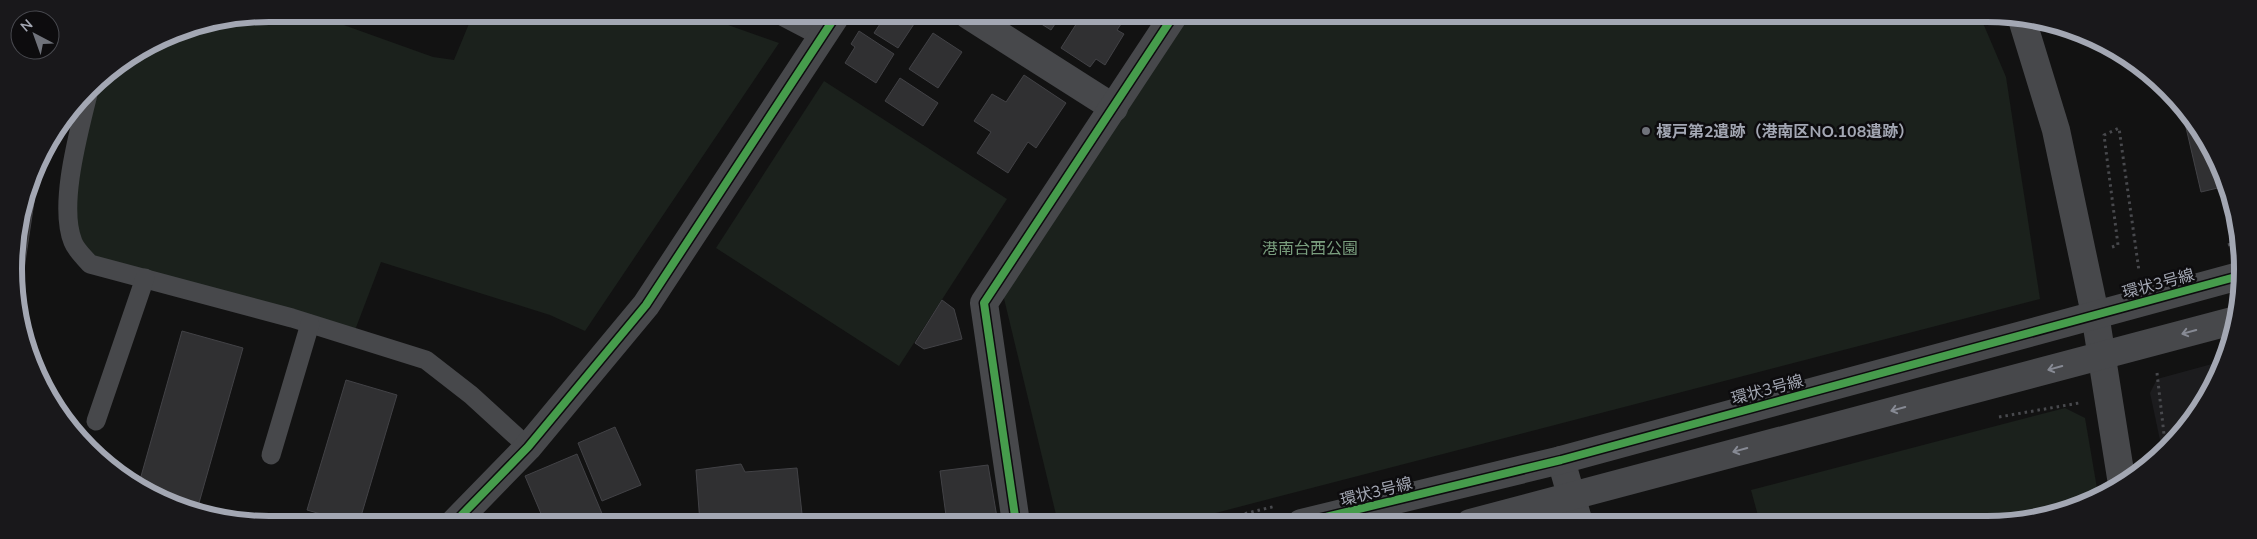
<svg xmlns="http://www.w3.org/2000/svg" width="2257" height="539" font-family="'Nunito Sans','Noto Sans JP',sans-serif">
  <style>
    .built { fill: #1c1c1e }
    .green { fill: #1b211c }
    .building { fill: #303032; stroke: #424246 }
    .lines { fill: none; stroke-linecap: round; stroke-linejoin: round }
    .path { stroke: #48494d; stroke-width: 3; stroke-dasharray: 2.5 4; stroke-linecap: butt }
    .service { stroke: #47484b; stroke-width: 19 }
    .minor { stroke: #47484b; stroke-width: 28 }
    .tertiary { stroke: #47484b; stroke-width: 28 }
    .cycleway-casing { stroke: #0d0c0e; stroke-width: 11 }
    .cycleway { stroke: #469c4c; stroke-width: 8 }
    .oneway { stroke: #878a94 }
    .poi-dot { fill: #70737b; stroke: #0d0c0e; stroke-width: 2 }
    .labels { text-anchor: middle; stroke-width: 5; stroke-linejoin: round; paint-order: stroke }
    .poi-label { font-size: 16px; font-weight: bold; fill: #a3a7b3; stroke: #0d0c0e; text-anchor: start }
    .park-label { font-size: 16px; fill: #7a9e7e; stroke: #0d0c0e }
    .street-label { font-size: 16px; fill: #a3a7b3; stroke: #0d0c0e }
    .rim { fill: none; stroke: #a3a7b3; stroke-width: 6 }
  </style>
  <rect width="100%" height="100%" fill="#121212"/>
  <polygon class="built" points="2223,361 2217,383 2168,451 2163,454 2150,393 2157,379"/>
  <g class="green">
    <polygon points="270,14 313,14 433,57 454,60 473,14 697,14 779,43 585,331 550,315 381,262 352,338 90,264 73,244 70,180 88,94 101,77 172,33"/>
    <polygon points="1186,15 1980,16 2006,77 2040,299 1177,523 1058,523 1001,286"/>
    <polygon points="824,81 1007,199 899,366 716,248"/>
    <polygon points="2065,408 2085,418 2099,500 2021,523 1760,523 1751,490"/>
  </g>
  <g class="building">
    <polygon points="872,15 920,15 898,48 874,33 880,24 870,17"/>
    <polygon points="1027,15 1061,15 1051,30"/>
    <polygon points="1082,15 1127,15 1117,30 1124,34 1105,65 1096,59 1090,67 1061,48"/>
    <polygon points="859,31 894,54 876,83 845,63 855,47 851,44"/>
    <polygon points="933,33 962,52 938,88 909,69"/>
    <polygon points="1024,75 1066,103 1036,148 1028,142 1008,173 977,153 991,132 974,121 992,94 1006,102"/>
    <polygon points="900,78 938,103 923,126 885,101"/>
    <polygon points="2181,106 2191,114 2226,186 2201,192"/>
    <polygon points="41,155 20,296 14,252"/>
    <polygon points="942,300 954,309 962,339 924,349 915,343"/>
    <polygon points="182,331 243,348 197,510 142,491 138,487"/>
    <polygon points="346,380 397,395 359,523 352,523 307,510"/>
    <polygon points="615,427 641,485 602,501 578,443"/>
    <polygon points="577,454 606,523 545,523 525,476"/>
    <polygon points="741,464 745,472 797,468 803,523 700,523 696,470"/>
    <polygon points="988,465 998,523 947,523 940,471"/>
  </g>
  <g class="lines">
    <g class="path">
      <polyline points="2228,245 2237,242"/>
      <polyline points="2112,247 2118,245 2104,135 2119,128 2139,271"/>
      <polyline points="2157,373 2166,452"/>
      <polyline points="1999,417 2079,403"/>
      <polyline points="1207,523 1276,506"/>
    </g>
    <g class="service">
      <polyline points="778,14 822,37"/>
      <path d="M88,94C79,132 58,205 73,242C76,250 84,257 90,264L292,318L426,360L471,395L528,447"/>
      <polyline points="96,421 145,278"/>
      <polyline points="271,455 310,324"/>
    </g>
    <g class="minor">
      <polyline points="968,15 1114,108"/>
      <polyline points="1561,460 1579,523"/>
      <polyline points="454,523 528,447 646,305 837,14"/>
      <polyline points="1016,523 984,303 1174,15"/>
    </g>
    <g class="tertiary">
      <polyline points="2021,16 2056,130 2095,314 2122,484"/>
      <polyline points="1301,523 1561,460 2239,276"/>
      <polyline points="1470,523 2236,320"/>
    </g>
    <defs>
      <g id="cycleway">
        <polyline points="454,523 528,447 646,305 837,14"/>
        <polyline points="1016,523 984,303 1174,15"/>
        <polyline points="1301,523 1561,460 2239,276"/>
      </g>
    </defs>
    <use href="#cycleway" class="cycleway-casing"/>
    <use href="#cycleway" class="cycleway"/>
  </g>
  <defs><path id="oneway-shaft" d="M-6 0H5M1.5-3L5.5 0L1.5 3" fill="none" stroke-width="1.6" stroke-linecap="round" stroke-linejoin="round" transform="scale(1.25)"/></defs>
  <g class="oneway">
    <use href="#oneway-shaft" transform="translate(2189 332) rotate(165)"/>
    <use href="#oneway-shaft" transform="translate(2055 368) rotate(165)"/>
    <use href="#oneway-shaft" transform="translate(1898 409) rotate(165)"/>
    <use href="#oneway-shaft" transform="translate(1740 450) rotate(165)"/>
  </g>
  <circle class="poi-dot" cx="1646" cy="131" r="5"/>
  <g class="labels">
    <g class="poi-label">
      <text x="1656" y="137">榎戸第2遺跡（港南区NO.108遺跡）</text>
    </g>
    <g class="park-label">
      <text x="1310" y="254">港南台西公園</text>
    </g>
    <g class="street-label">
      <text transform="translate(2158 283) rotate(-15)" y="6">環状3号線</text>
      <text transform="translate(1767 389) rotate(-15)" y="6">環状3号線</text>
      <text transform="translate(1376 491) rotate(-14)" y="6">環状3号線</text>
    </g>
  </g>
  <path d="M0 0H2257V539H0ZM269 22H1987A247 247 0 0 1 2234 269V269A247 247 0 0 1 1987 516H269A247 247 0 0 1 22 269V269A247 247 0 0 1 269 22Z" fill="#19181b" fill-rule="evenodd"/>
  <path class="rim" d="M269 22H1987A247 247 0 0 1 2234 269V269A247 247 0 0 1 1987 516H269A247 247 0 0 1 22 269V269A247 247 0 0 1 269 22Z"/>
  <g transform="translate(35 35) rotate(319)"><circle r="24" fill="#0d0c0e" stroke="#494a50"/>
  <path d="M0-4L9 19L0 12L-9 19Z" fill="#70737b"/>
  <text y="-8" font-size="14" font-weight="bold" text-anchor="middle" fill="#a3a7b3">N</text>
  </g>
</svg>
